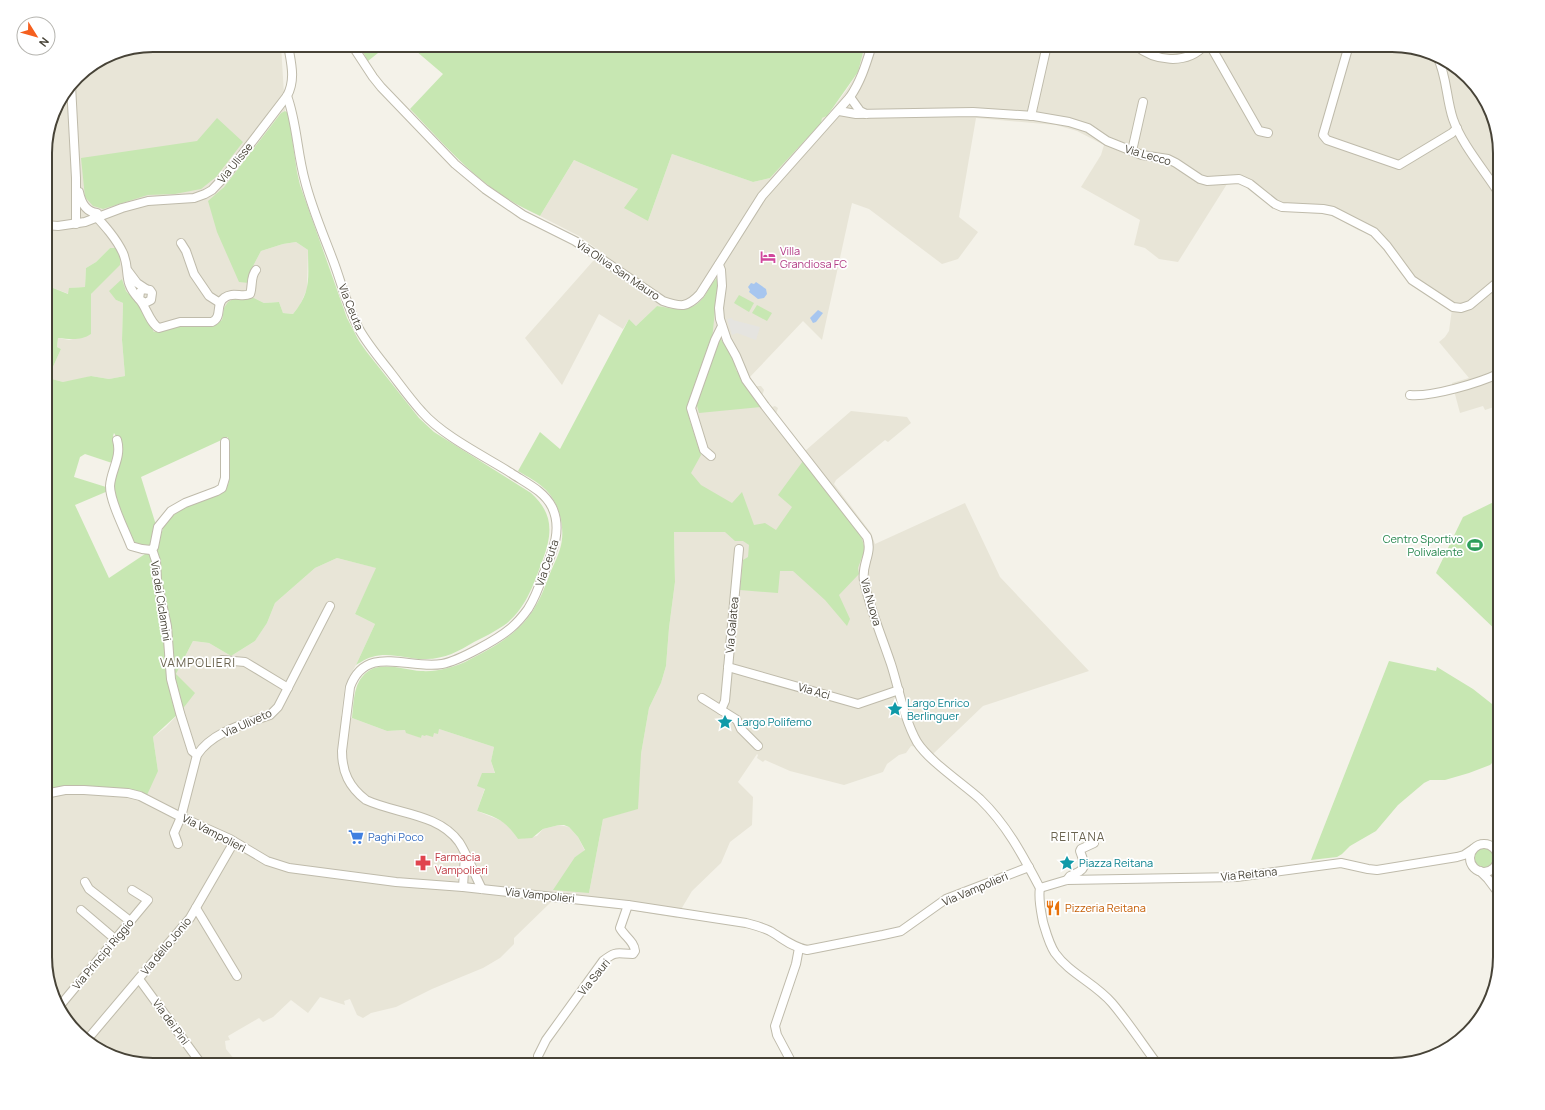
<svg xmlns="http://www.w3.org/2000/svg" width="1545" height="1110" font-family="Manrope,sans-serif">
  <style>
    .residential { fill: #e8e5d7 }
    .green { fill: #c7e7b2 }
    .parking { fill: #e5e4e0 }
    .water { fill: #a7c6ef }
    .lines { fill: none; stroke-linecap: round; stroke-linejoin: round }
    .minor-casing { stroke: #bfbbab; stroke-width: 10 }
    .minor { stroke: #fff; stroke-width: 8 }
    .labels { text-anchor: middle; stroke-width: 3.5; stroke-linejoin: round; paint-order: stroke }
    .street-label { font-size: 11px; fill: #474337; stroke: #fff }
    .hotel-label { font-size: 11px; fill: #b23c85; stroke: #fff; text-anchor: start }
    .leisure-label { font-size: 11px; fill: #27864d; stroke: #fff; text-anchor: end }
    .culture-label { font-size: 11px; fill: #0d838f; stroke: #fff; text-anchor: start }
    .shop-label { font-size: 11px; fill: #366cbe; stroke: #fff; text-anchor: start }
    .health-label { font-size: 11px; fill: #be3a42; stroke: #fff; text-anchor: start }
    .food-label { font-size: 11px; fill: #c56008; stroke: #fff; text-anchor: start }
    .neighbourhood-label { font-size: 12px; letter-spacing: 1px; fill: #6a634f; stroke: #fff }
    .rim { fill: none; stroke: #474337; stroke-width: 2 }
  </style>
  <rect width="100%" height="100%" fill="#f4f2e9"/>
  <g class="residential">
    <polygon points="153,45 192,45 194,48 203,45 281,45 285,111 281,113 224,187 215,196 251,270 261,251 283,244 296,242 308,250 307,289 300,305 293,314 283,313 279,302 264,303 254,298 239,298 224,308 222,320 215,324 208,327 184,326 154,332 132,296 126,291 122,279 116,300 123,303 122,340 125,376 109,379 91,376 75,381 63,382 48,378 61,349 57,347 58,338 69,340 91,334 91,294 115,248 110,248 96,262 86,268 85,287 70,288 69,294 48,286 45,287 45,146 53,111 77,76 112,53"/>
    <polygon points="865,45 1393,45 1427,51 1458,67 1489,105 1500,152 1500,405 1485,410 1483,406 1460,413 1452,383 1469,378 1439,342 1445,337 1449,331 1452,309 1412,286 1402,275 1378,242 1370,234 1358,230 1333,216 1324,214 1283,211 1274,208 1245,186 1240,184 1227,184 1178,262 1159,259 1145,248 1134,245 1140,220 1081,187 1101,155 1104,145 1077,131 1056,125 976,118 959,217 978,232 958,259 942,264 869,209 852,203 822,340 803,321 749,378 755,386 761,386 764,390 762,396 772,407 775,406 778,408 776,414 805,451 851,411 907,417 911,423 888,442 885,440 836,480 834,484 871,533 875,544 965,503 1000,577 1089,671 983,706 934,753 933,756 917,747 911,746 906,753 899,755 887,764 883,772 844,785 790,771 765,760 763,762 757,758 758,755 757,754 738,782 753,797 752,825 730,842 721,863 692,891 683,906 677,918 629,910 551,902 514,938 514,944 500,958 483,968 432,989 396,1007 371,1013 363,1018 357,1015 350,999 344,1001 345,1005 320,997 308,1013 291,1000 273,1017 263,1022 259,1018 228,1036 230,1040 225,1041 226,1049 239,1065 152,1065 118,1059 87,1043 56,1005 45,964 45,790 158,771 153,737 166,727 181,711 176,674 193,641 209,643 231,656 255,641 267,623 275,603 315,568 337,558 377,568 355,614 375,624 356,665 345,685 341,716 352,718 387,731 405,730 421,738 422,735 434,732 439,729 494,747 491,761 495,774 485,788 477,811 502,821 510,828 518,839 537,836 543,829 559,825 569,827 578,837 585,851 575,857 589,893 603,819 641,754 649,708 661,683 666,666 669,628 675,582 674,532 688,408 716,278 704,296 691,308 677,310 657,306 636,326 629,319 623,329 599,314 562,385 525,338 601,252 579,236 540,216 574,160 638,189 648,221 672,154 753,182 770,178 820,123 822,118 827,116 846,91 858,72"/>
  </g>
  <g class="green">
    <polygon points="359,45 388,45 368,61"/>
    <path d="M409,45H865L858,72L827,116L822,118L821,123L770,178L753,182L672,154L648,221L624,208L638,189L574,160L540,216C528,210 516,205 505,197C469,174 440,140 410,109L443,74Z"/>
    <path d="M285,111L288,113L289,117L297,172L300,185L347,318L359,341L366,351L419,418L434,432L531,493C553,513 553,532 543,559C534,583 526,610 503,626C494,632 484,637 474,642C459,651 445,659 426,659C409,660 390,651 372,657C367,658 361,662 356,665L375,624L355,614L376,568L337,558L315,568L275,603L267,623L255,641L231,656L209,643L193,641L176,674L195,693L181,711L173,677L158,578L156,549L165,523L176,513L189,505L225,490L229,482L228,437L141,477L156,525L152,544L143,547L133,545L112,493L113,483L122,453L121,444L114,433L113,436L117,444L115,464L85,454L80,457L74,477L106,487L108,491L75,505L109,578L148,552L152,554L178,714L153,737L158,771L147,795L138,792L45,790V287L48,286L68,294L69,288L85,287L86,268L96,262L110,248H115L120,256V265L91,294V334C81,341 70,339 58,338L57,347L61,349L48,378L63,382L91,376L109,379L125,376L122,340L123,303L116,300L109,291L122,279L126,291L138,303L154,332C163,330 173,327 182,326C200,324 206,331 222,320L224,308L228,302L233,299L254,298L264,303L279,302L283,313L293,314C312,292 308,277 308,250L296,242L283,244L261,251L251,270L249,283L239,282L217,232L208,201L224,187L281,113Z"/>
    <polygon points="217,118 243,142 216,177 201,189 175,194 148,195 103,209 93,206 85,197 81,158 197,141"/>
    <path d="M717,278L718,281L712,340L688,408L690,421L701,455L691,473L701,485L732,503L742,492L754,525L765,523L776,530L792,507L778,495L803,461L852,523L861,536L865,549L858,568L859,574L839,595L850,619L847,626L825,600L793,571H780L778,593L740,590L743,560L748,557L749,545L743,541H735L725,532H674L675,582L669,628L666,666L661,683L649,708L641,754L638,809L603,819L589,893L553,890L575,857L585,850L578,837L569,827L564,825H559L543,829L532,838L518,839C506,822 498,817 477,811L485,789L477,786L482,773H495L491,761L494,747L439,729L438,734L434,733L433,737L426,735L425,736L422,735L421,738L406,733L405,730L387,731L352,718C354,701 353,680 370,670C385,662 405,670 421,671C436,672 451,668 465,662C491,649 520,634 535,607C542,596 546,583 551,571C554,564 558,556 560,549C566,530 560,504 546,490C538,482 528,477 518,471L540,432L560,449L629,319L636,326L657,306C677,309 689,315 704,297C708,291 711,283 717,278Z"/>
    <polygon points="739,295 754,303 749,312 734,303"/>
    <polygon points="757,305 772,313 767,321 752,313"/>
    <polygon points="720,338 733,356 736,370 761,407 699,413 697,406 697,399"/>
    <polygon points="1500,499 1500,634 1436,573 1463,517"/>
    <polygon points="1389,661 1436,671 1437,667 1473,689 1492,704 1500,719 1495,747 1495,760 1490,765 1469,773 1445,780 1430,780 1424,783 1398,805 1376,831 1350,846 1342,854 1337,857 1311,860"/>
    <circle cx="1484" cy="858" r="10"/>
  </g>
  <polygon class="parking" points="732,318 733,320 760,327 756,340 737,333 732,335 727,319"/>
  <g class="water">
    <polygon points="756,282 766,289 767,294 764,298 758,299 749,292 750,290 748,287 751,283 754,284"/>
    <polygon points="818,310 823,313 816,322 813,323 810,318"/>
  </g>
  <g class="lines">
    <defs>
      <g id="minor">
        <path d="M352,45L373,77L381,87L455,164L485,189L523,215L575,241L663,301C681,307 687,308 700,294L762,196L850,97C861,81 866,64 872,45"/>
        <path d="M1135,45C1154,61 1186,66 1205,45"/>
        <polyline points="1210,45 1259,131 1268,133"/>
        <polyline points="1349,45 1323,135 1327,140 1399,165 1452,133 1457,128"/>
        <path d="M1437,56C1447,76 1446,98 1453,119C1462,145 1485,171 1500,195"/>
        <polyline points="71,85 76,178 76,224"/>
        <path d="M287,96C297,123 297,153 305,181C312,209 324,236 334,263C342,285 348,309 359,329C368,345 380,359 391,373C401,386 411,400 422,412C443,436 484,456 511,473C526,483 544,491 552,507C563,530 552,553 543,575C539,587 535,598 528,609C523,616 518,622 511,628C498,639 459,661 442,664C409,670 366,643 350,687L342,751C342,772 349,787 366,800C396,814 438,813 459,842C467,854 475,876 482,889"/>
        <polyline points="850,97 860,111 866,114"/>
        <polyline points="839,111 856,114 973,112 1034,116 1069,122 1088,128 1107,141 1142,155 1168,159 1176,163 1200,179 1207,181 1239,179 1250,184 1275,204 1282,207 1323,209 1333,211 1374,232 1387,246 1412,280 1453,307 1461,308 1470,305 1500,280"/>
        <polyline points="1031,116 1047,45"/>
        <polyline points="1132,151 1143,102"/>
        <path d="M79,192C81,202 85,212 97,213"/>
        <path d="M93,213C104,225 116,238 123,253C131,272 122,281 139,299"/>
        <path d="M45,225L58,226L85,222L122,208L148,201L194,198L205,194L212,190L228,173L287,96C296,79 291,63 288,45"/>
        <polyline points="181,243 186,251 194,274 209,296 220,303"/>
        <path d="M719,265L721,270L722,286L719,308L720,319L727,340L736,356L746,380L765,406L867,537C873,554 861,564 864,581C870,609 882,637 891,664C899,689 904,719 917,742C929,761 962,783 980,799C1007,825 1023,856 1040,888"/>
        <polyline points="128,271 137,283 146,289"/>
        <path d="M142,301L145,303L151,300L152,293L150,290L143,289L140,292L139,299C146,306 150,324 159,328L180,322H212C223,317 215,304 224,298C233,291 242,298 250,294C253,286 250,277 256,270"/>
        <path d="M1410,395C1432,397 1479,383 1500,373"/>
        <path d="M117,440C122,457 111,470 110,486C110,502 125,530 131,546L142,549L151,550L153,552L156,561L157,580L167,626L171,679L180,713L192,751L197,755"/>
        <polyline points="711,456 704,450 691,408 715,340 722,326"/>
        <polyline points="151,550 154,547 158,527 171,511 185,503 217,491 222,488 225,478 225,442"/>
        <polyline points="222,660 245,662 288,688"/>
        <polyline points="728,667 858,704 899,690"/>
        <polyline points="702,698 737,720 741,729 758,746"/>
        <polyline points="721,710 725,701 739,549"/>
        <path d="M45,794L65,790H84L128,793L140,796L181,817L230,839L267,861L289,868L396,882L463,887L628,905L746,923C754,925 762,927 770,931C782,938 792,947 807,950L883,935L901,931L946,899L1029,867"/>
        <path d="M178,844L174,833L181,817L197,755C213,731 245,724 270,715L278,707L330,606"/>
        <circle cx="1484" cy="858" r="14"/>
        <polyline points="1497,864 1496,880 1498,889"/>
        <polyline points="1480,871 1488,879 1500,895"/>
        <path d="M1067,880L1070,876C1087,869 1086,867 1080,851L1081,849L1094,843"/>
        <polyline points="85,882 89,889 130,921"/>
        <polyline points="463,887 465,855"/>
        <polyline points="1040,888 1067,880 1237,877 1341,863 1368,869 1377,870 1457,857 1464,855 1473,849"/>
        <path d="M1040,888C1038,899 1041,911 1043,922C1046,932 1049,944 1055,953C1069,973 1096,984 1112,1003C1129,1023 1143,1045 1158,1065"/>
        <polyline points="196,908 237,976"/>
        <polyline points="81,910 115,939"/>
        <polyline points="139,979 202,1065"/>
        <polyline points="58,1008 148,900 132,890"/>
        <polyline points="87,1040 102,1051"/>
        <polyline points="86,1041 190,918 234,842"/>
        <path d="M538,1065V1056L546,1040L603,961C617,950 617,954 633,954L635,951C634,941 625,937 620,928L628,905"/>
        <polyline points="793,1065 777,1035 775,1026 796,964 799,948"/>
      </g>
    </defs>
    <use href="#minor" class="minor-casing"/>
    <use href="#minor" class="minor"/>
  </g>
  <defs>
    <symbol id="hotel-bare" viewBox="-9 -9 18 18"><path d="M-6-4.5h1.5V1H6V5H4.5V3h-9V5H-6ZM-4 0a1.8 1.8 0 1 1 3.6 0ZM.5 0V-2.5h3Q6-2.5 6 0Z" fill="#d1479c" stroke="#fff" stroke-width="2.5" paint-order="stroke"/></symbol>
    <symbol id="stadium-bare" viewBox="-9 -9 18 18"><path d="M0-5a6.5 5 0 1 0 0 10a6.5 5 0 1 0 0-10ZM-3.5-1.8h7v3.6h-7Z" fill="#2e9e5b" stroke="#fff" stroke-width="2.5" paint-order="stroke"/></symbol>
    <symbol id="sight-bare" viewBox="-9 -9 18 18"><path d="M0-6L1.8-2.2L6-1.7L2.9 1.2L3.7 5.4L0 3.3L-3.7 5.4L-2.9 1.2L-6-1.7L-1.8-2.2Z" fill="#0f9aa8" stroke="#fff" stroke-width="2.5" paint-order="stroke"/></symbol>
    <symbol id="supermarket-bare" viewBox="-9 -9 18 18"><path d="M-6-5.5h2.5l.6 2H6L4.5 2H-2.5L-4.4-4H-6ZM-1.5 3.2a1.3 1.3 0 1 0 .1 0ZM3 3.2a1.3 1.3 0 1 0 .1 0Z" fill="#3f7fe0" stroke="#fff" stroke-width="2.5" paint-order="stroke"/></symbol>
    <symbol id="pharmacy-bare" viewBox="-9 -9 18 18"><path d="M-2-6h4v4h4v4h-4v4h-4v-4h-4v-4h4Z" fill="#e0444e" stroke="#fff" stroke-width="2.5" paint-order="stroke"/></symbol>
    <symbol id="restaurant-bare" viewBox="-9 -9 18 18"><path d="M-5-6h1v4h1v-4h1v4h1v-4h1v5L-1.5 .5V6h-2V.5L-5-1ZM5-6V6H3V1.5H1.5Q1.5-4 5-6Z" fill="#e8710a" stroke="#fff" stroke-width="2.5" paint-order="stroke"/></symbol>
  </defs>
  <g fill-rule="evenodd">
    <use href="#hotel-bare" x="757" y="246" width="22" height="22"/>
    <use href="#stadium-bare" x="1464" y="534" width="22" height="22"/>
    <use href="#sight-bare" x="884" y="698" width="22" height="22"/>
    <use href="#sight-bare" x="714" y="711" width="22" height="22"/>
    <use href="#supermarket-bare" x="345" y="826" width="22" height="22"/>
    <use href="#pharmacy-bare" x="412" y="852" width="22" height="22"/>
    <use href="#sight-bare" x="1056" y="852" width="22" height="22"/>
    <use href="#restaurant-bare" x="1042" y="897" width="22" height="22"/>
  </g>
  <g class="labels">
    <g class="street-label">
      <text transform="translate(1148 155) rotate(16)" y="4">Via Lecco</text>
      <text transform="translate(235 163) rotate(-51)" y="4">Via Ulisse</text>
      <text transform="translate(618 270) rotate(34)" y="4">Via Oliva San Mauro</text>
      <text transform="translate(351 307) rotate(68)" y="4">Via Ceuta</text>
      <text transform="translate(547 563) rotate(-71)" y="4">Via Ceuta</text>
      <text transform="translate(161 601) rotate(81)" y="4">Via dei Ciclamini</text>
      <text transform="translate(871 602) rotate(74)" y="4">Via Nuova</text>
      <text transform="translate(732 625) rotate(-85)" y="4">Via Galatea</text>
      <text transform="translate(814 691) rotate(16)" y="4">Via Aci</text>
      <text transform="translate(247 723) rotate(-24)" y="4">Via Uliveto</text>
      <text transform="translate(214 833) rotate(27)" y="4">Via Vampolieri</text>
      <text transform="translate(1249 874) rotate(-6)" y="4">Via Reitana</text>
      <text transform="translate(975 889) rotate(-23)" y="4">Via Vampolieri</text>
      <text transform="translate(540 895) rotate(6)" y="4">Via Vampolieri</text>
      <text transform="translate(166 946) rotate(-50)" y="4">Via dello Jonio</text>
      <text transform="translate(103 954) rotate(-50)" y="4">Via Principi Riggio</text>
      <text transform="translate(594 977) rotate(-51)" y="4">Via Sauri</text>
      <text transform="translate(171 1022) rotate(54)" y="4">Via dei Pini</text>
    </g>
    <g class="hotel-label">
      <text x="780" y="255">Villa<tspan x="780" dy="13">Grandiosa FC</tspan></text>
    </g>
    <g class="leisure-label">
      <text x="1463" y="543">Centro Sportivo<tspan x="1463" dy="13">Polivalente</tspan></text>
    </g>
    <g class="culture-label">
      <text x="907" y="707">Largo Enrico<tspan x="907" dy="13">Berlinguer</tspan></text>
      <text x="737" y="726">Largo Polifemo</text>
      <text x="1079" y="867">Piazza Reitana</text>
    </g>
    <g class="shop-label">
      <text x="368" y="841">Paghi Poco</text>
    </g>
    <g class="health-label">
      <text x="435" y="861">Farmacia<tspan x="435" dy="13">Vampolieri</tspan></text>
    </g>
    <g class="food-label">
      <text x="1065" y="912">Pizzeria Reitana</text>
    </g>
    <g class="neighbourhood-label">
      <text x="198" y="667">VAMPOLIERI</text>
      <text x="1078" y="841">REITANA</text>
    </g>
  </g>
  <path d="M0 0H1545V1110H0ZM153 52H1392A101 101 0 0 1 1493 153V957A101 101 0 0 1 1392 1058H153A101 101 0 0 1 52 957V153A101 101 0 0 1 153 52Z" fill="#fff" fill-rule="evenodd"/>
  <path class="rim" d="M153 52H1392A101 101 0 0 1 1493 153V957A101 101 0 0 1 1392 1058H153A101 101 0 0 1 52 957V153A101 101 0 0 1 153 52Z"/>
  <g transform="translate(36 36) rotate(127)"><circle r="19" fill="#ffffff" stroke="#b5b4af"/>
  <path d="M0-3L7 15L0 10L-7 15Z" fill="#f55f1e"/>
  <text y="-6" font-size="11" font-weight="bold" text-anchor="middle" fill="#474337">N</text>
  </g>
</svg>
